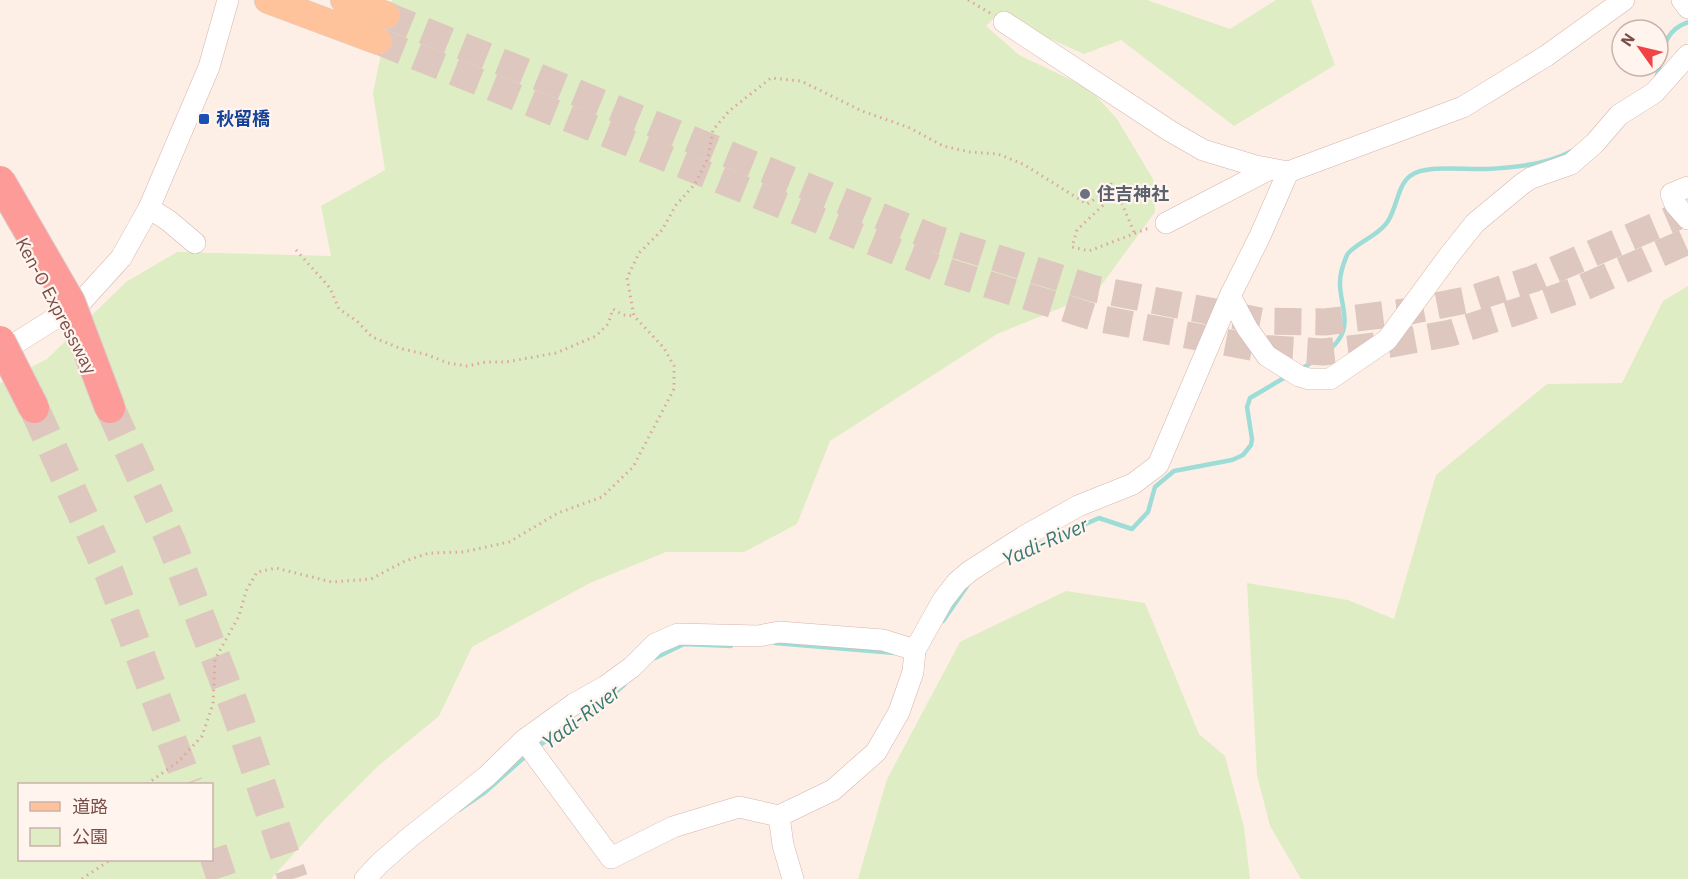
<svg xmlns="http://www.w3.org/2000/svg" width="1688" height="879" font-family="'IBM Plex Sans','Noto Sans JP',sans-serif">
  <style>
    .green { fill: #deedc3; fill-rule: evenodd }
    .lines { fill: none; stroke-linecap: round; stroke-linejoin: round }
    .stream { stroke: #9edcd7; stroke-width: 4.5 }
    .major-tunnel { stroke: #ddc7be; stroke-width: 27; stroke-dasharray: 27 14; stroke-linecap: butt }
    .highway-tunnel { stroke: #ddc7be; stroke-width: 30; stroke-dasharray: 30 15; stroke-linecap: butt }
    .minor-casing { stroke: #d4b5ad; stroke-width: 22 }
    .major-casing { stroke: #dacdcc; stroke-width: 28 }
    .path { stroke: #dba79e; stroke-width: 3; stroke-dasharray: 1.5 4.5; stroke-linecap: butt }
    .minor { stroke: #fff; stroke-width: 21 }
    .major { stroke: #ffc39c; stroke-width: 27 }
    .highway-bridge-casing { stroke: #dacdcc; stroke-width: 32; stroke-linecap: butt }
    .highway-bridge { stroke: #fd9b99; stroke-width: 30 }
    .transit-dot { fill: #1a4fb4; stroke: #fff4ee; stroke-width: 2 }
    .worship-dot { fill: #6b7280; stroke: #fff4ee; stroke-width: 2 }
    .labels { text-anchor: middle; stroke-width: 4.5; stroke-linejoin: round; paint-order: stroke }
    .transit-label { font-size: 18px; font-weight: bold; fill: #164399; stroke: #fff4ee; text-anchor: start }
    .worship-label { font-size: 18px; font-weight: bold; fill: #5b616d; stroke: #fff4ee; text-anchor: start }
    .street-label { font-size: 18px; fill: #7a4e48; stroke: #fff4ee }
    .water-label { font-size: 20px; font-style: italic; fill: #387974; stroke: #fff4ee }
  </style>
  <rect width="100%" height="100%" fill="#feefe6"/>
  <g class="green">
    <path d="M392,0H1147L1230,29L1276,0H1311L1335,65L1234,126L1121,40L1084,54L997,15L986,26L1019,55L1090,89L1117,119L1153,179L1155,212L1095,294L997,334L830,441L797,524L744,552H666L590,583L472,647L439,716L377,767L326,818L271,879H0V383L47,359L126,282L177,252L331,256L321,206L385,170L373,93ZM20,784H212V860H20Z"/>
    <polygon points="1688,286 1688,879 1301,879 1270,826 1257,775 1247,583 1348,600 1394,619 1436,475 1547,384 1622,383 1663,301"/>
    <polygon points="1066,591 1145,603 1199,734 1225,756 1244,827 1250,879 858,879 887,779 960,642"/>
  </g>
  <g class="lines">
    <g class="stream">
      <path d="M1656,78C1665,54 1660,32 1688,22"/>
      <path d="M1299,370C1314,361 1332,352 1341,336C1350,320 1339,298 1340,282C1340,274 1344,262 1347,255C1352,245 1380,235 1388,221C1397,207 1398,185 1410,176C1426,164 1466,170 1487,169C1513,168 1548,164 1572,151"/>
      <polyline points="1021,550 1048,541 1099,518 1132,529 1148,512 1155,487 1174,471 1232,460 1243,455 1251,445 1252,439 1247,407 1250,398 1289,375"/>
      <polyline points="943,621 967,586"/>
      <polyline points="775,643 895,653"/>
      <polyline points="655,658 684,644 731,646"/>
      <polyline points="536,748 561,730 586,717 624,685"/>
      <polyline points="459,810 484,793 527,755"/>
    </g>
    <g class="major-tunnel">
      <polyline points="386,15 934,238 1095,289 1261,321 1325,322 1405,312 1471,299 1533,279 1688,212"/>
      <polyline points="378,41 939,269 1096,318 1257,348 1323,352 1391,344 1451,333 1522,310 1580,289 1688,241"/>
    </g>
    <g class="highway-tunnel">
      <polyline points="34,408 110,575 188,784"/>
      <polyline points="110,408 171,542 235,708 293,879"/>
      <polyline points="212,849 222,879"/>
    </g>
    <defs>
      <g id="minor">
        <polyline points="1682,0 1688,8"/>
        <polyline points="1004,22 1170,131 1203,150 1256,166 1288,172 1463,107 1546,56 1624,0"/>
        <polyline points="1688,187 1671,194 1675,204 1688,219"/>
        <polyline points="149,208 169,221 195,243"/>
        <polyline points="1166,223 1270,169"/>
        <polyline points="1230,296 1247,328 1267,356 1299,376 1309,379 1330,379 1387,340 1451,253 1475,223 1522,184 1531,178 1571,164 1595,143 1619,115 1654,93 1688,55"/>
        <polyline points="0,353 81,302 121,258 149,208 209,67 228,0"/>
        <polyline points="524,740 611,858 673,827 739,807 779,816 833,790 876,752 899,712 913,672 915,650 943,600 957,582 970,571 1023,537 1078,506 1133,484 1158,465 1230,296 1260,236 1288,172"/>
        <polyline points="779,816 783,845 793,879"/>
        <polyline points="365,879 380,863 410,837 487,776 524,740 574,704 606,686 632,667 655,644 678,634 758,636 779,632 883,640 915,650"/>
      </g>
      <g id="major">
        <polyline points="268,0 378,41"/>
        <polyline points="344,0 386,15"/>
      </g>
    </defs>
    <use href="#minor" class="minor-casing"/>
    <use href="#major" class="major-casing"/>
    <g class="path">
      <polyline points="968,0 990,13"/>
      <polyline points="1117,192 1134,232"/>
      <polyline points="296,250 330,288 339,309 357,321 372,337 402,349 425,354 448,363 467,366 486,362 506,362 556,353 596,336 608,324 613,309 623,315 634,316"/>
      <polyline points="147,784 179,761 202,736 213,704 215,659 239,616 246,591 257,572 276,568 332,582 371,579 405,561 429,553 463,552 509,542 558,513 602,497 633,467 674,389 674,366 664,348 634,316 627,278 639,253 662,230 676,205 695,184 708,158 713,130 729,111 771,78 801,81 862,111 910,128 943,146 970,152 998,154 1023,164 1087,204 1098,197 1111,184 1117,192 1077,230 1072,247 1089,251 1149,228"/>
      <polyline points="82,879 110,860"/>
    </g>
    <use href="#minor" class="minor"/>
    <use href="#major" class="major"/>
    <defs>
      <g id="highway-bridge">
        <polyline points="0,181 70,302 110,408"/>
        <polyline points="0,341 34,408"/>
      </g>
    </defs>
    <use href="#highway-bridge" class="highway-bridge-casing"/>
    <use href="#highway-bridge" class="highway-bridge"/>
  </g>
  <rect class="transit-dot" x="198" y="113" width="12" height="12" rx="3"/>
  <circle class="worship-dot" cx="1085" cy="194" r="6"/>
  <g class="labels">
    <g class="transit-label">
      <text x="216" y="125">秋留橋</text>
    </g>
    <g class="worship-label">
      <text x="1097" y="200">住吉神社</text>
    </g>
    <g class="street-label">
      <text transform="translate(56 306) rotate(62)" y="6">Ken-O Expressway</text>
    </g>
    <g class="water-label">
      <text transform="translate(1045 542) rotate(-24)" y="7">Yadi-River</text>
      <text transform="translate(581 717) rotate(-37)" y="7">Yadi-River</text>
    </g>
  </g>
  <rect x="18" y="783" width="195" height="78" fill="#fff4ee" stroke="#cab2ac" stroke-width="1.5"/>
  <rect x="30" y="802" width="30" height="9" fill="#ffc39c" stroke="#cab2ac" stroke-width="1.5"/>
  <text x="72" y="813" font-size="18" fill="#7a4e48">道路</text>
  <rect x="30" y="828" width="30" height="18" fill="#deedc3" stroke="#cab2ac" stroke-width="1.5"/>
  <text x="72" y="843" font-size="18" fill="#7a4e48">公園</text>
  <g transform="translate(1640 48) rotate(304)"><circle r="28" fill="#fff4ee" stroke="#cab2ac" stroke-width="1.5"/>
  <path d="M0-4.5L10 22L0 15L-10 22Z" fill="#f14245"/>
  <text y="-9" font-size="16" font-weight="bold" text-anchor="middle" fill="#7a4e48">N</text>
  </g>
</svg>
